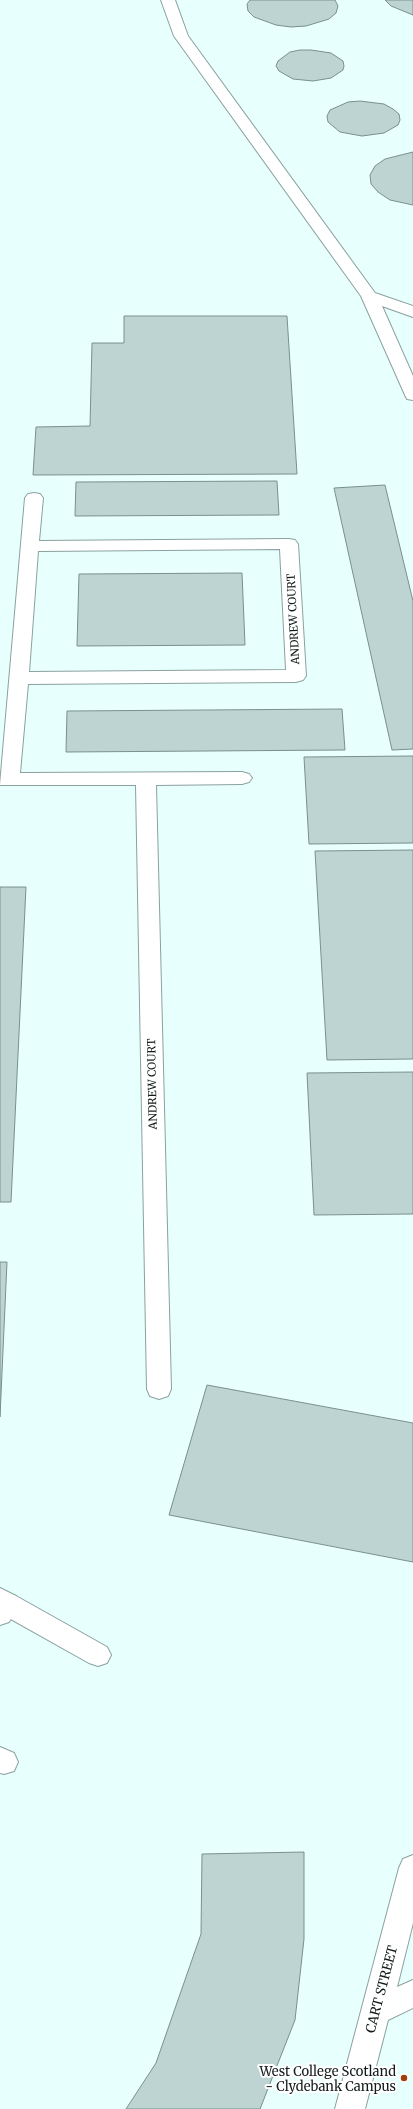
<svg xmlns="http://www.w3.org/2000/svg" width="413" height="2109" font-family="Merriweather,serif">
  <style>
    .building { fill: #bdd4d2; stroke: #7a908e }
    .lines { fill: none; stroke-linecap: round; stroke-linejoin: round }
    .lane-casing { stroke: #8aa19f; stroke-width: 2 }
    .street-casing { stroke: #8aa19f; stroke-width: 2 }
    .lane { fill: #fff; fill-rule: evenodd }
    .street { fill: #fff; fill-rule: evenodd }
    .poi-dot { fill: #a23d0e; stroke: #fff; stroke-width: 1.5 }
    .labels { text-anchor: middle; stroke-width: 4; stroke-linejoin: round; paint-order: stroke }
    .street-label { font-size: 11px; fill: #121b1a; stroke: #fff }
    .near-street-label { font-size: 13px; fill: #121b1a; stroke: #fff }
    .near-poi-label { font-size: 13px; fill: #121b1a; stroke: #fff; text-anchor: end }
  </style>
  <rect width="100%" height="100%" fill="#e7fffd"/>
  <g class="building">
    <polygon points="250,0 335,0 338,6 336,13 329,19 306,26 291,27 276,25 254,17 248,11 247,4"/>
    <polygon points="385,0 413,0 413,15 391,6"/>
    <polygon points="300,50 311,50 331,53 343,61 344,66 343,70 331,78 313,81 293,79 279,71 276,66 278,61 290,52"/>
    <polygon points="360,101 384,104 393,109 399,114 400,120 398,125 384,133 362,136 340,132 328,122 327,116 330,110 348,102"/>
    <polygon points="413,152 413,205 390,200 378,192 371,184 370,175 375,166 385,159"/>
    <polygon points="124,316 287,316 297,474 33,475 36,427 90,426 92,343 124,343"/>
    <polygon points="277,481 279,515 75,516 76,482"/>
    <polygon points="385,485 413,601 413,749 392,750 334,488"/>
    <polygon points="242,573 245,645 77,646 79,574"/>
    <polygon points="342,709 345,750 66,752 67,711"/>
    <polygon points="413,756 413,843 309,844 304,757"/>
    <polygon points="413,850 413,1059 327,1060 315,851"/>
    <polygon points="0,887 26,887 11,1202 0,1202"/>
    <polygon points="413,1072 413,1214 314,1215 307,1073"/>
    <polygon points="0,1262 7,1262 0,1417"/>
    <polygon points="207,1385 413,1423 413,1562 169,1515"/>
    <polygon points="304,1852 304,1939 295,2020 260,2109 126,2109 156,2063 201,1934 202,1854"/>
  </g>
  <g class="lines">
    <defs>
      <g id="lane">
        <polygon points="161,0 175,0 188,36 375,293 413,306 413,317 382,306 413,376 413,400 407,399 405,395 361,296 174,36"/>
        <path d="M34,493L40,494L43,498L39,541L289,539L295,540L298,544L306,676L303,680L296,682L28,684L20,773L242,772L249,774L252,778L249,782L242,784L156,785L171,1389L168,1396L159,1399L150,1396L147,1389L136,785H0L25,498L28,494ZM280,549L286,670L29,672L38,551Z"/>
        <polygon points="7,1593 16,1596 107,1647 111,1655 107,1663 98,1666 89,1663 0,1613 0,1595"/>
        <polygon points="0,1747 14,1753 18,1762 14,1771 4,1774 0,1773"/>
      </g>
      <g id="street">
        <polygon points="0,1588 16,1596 20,1604 9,1622 0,1625"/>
        <polygon points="413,1855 413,1923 397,1987 413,1980 413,2008 388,2020 365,2109 335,2109 399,1868 403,1859"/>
      </g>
    </defs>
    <use href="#lane" class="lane-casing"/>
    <use href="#street" class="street-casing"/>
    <use href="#lane" class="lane"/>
    <use href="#street" class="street"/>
  </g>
  <circle class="poi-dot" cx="404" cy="2078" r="4"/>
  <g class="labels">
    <g class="street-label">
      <text transform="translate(293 619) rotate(-93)" y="4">ANDREW COURT</text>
      <text transform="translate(152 1084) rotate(-91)" y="4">ANDREW COURT</text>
    </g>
    <g class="near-street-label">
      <text transform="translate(381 1989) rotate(-75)" y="5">CART STREET</text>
    </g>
    <g class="near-poi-label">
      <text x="396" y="2076">West College Scotland<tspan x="396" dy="15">- Clydebank Campus</tspan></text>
    </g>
  </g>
</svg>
